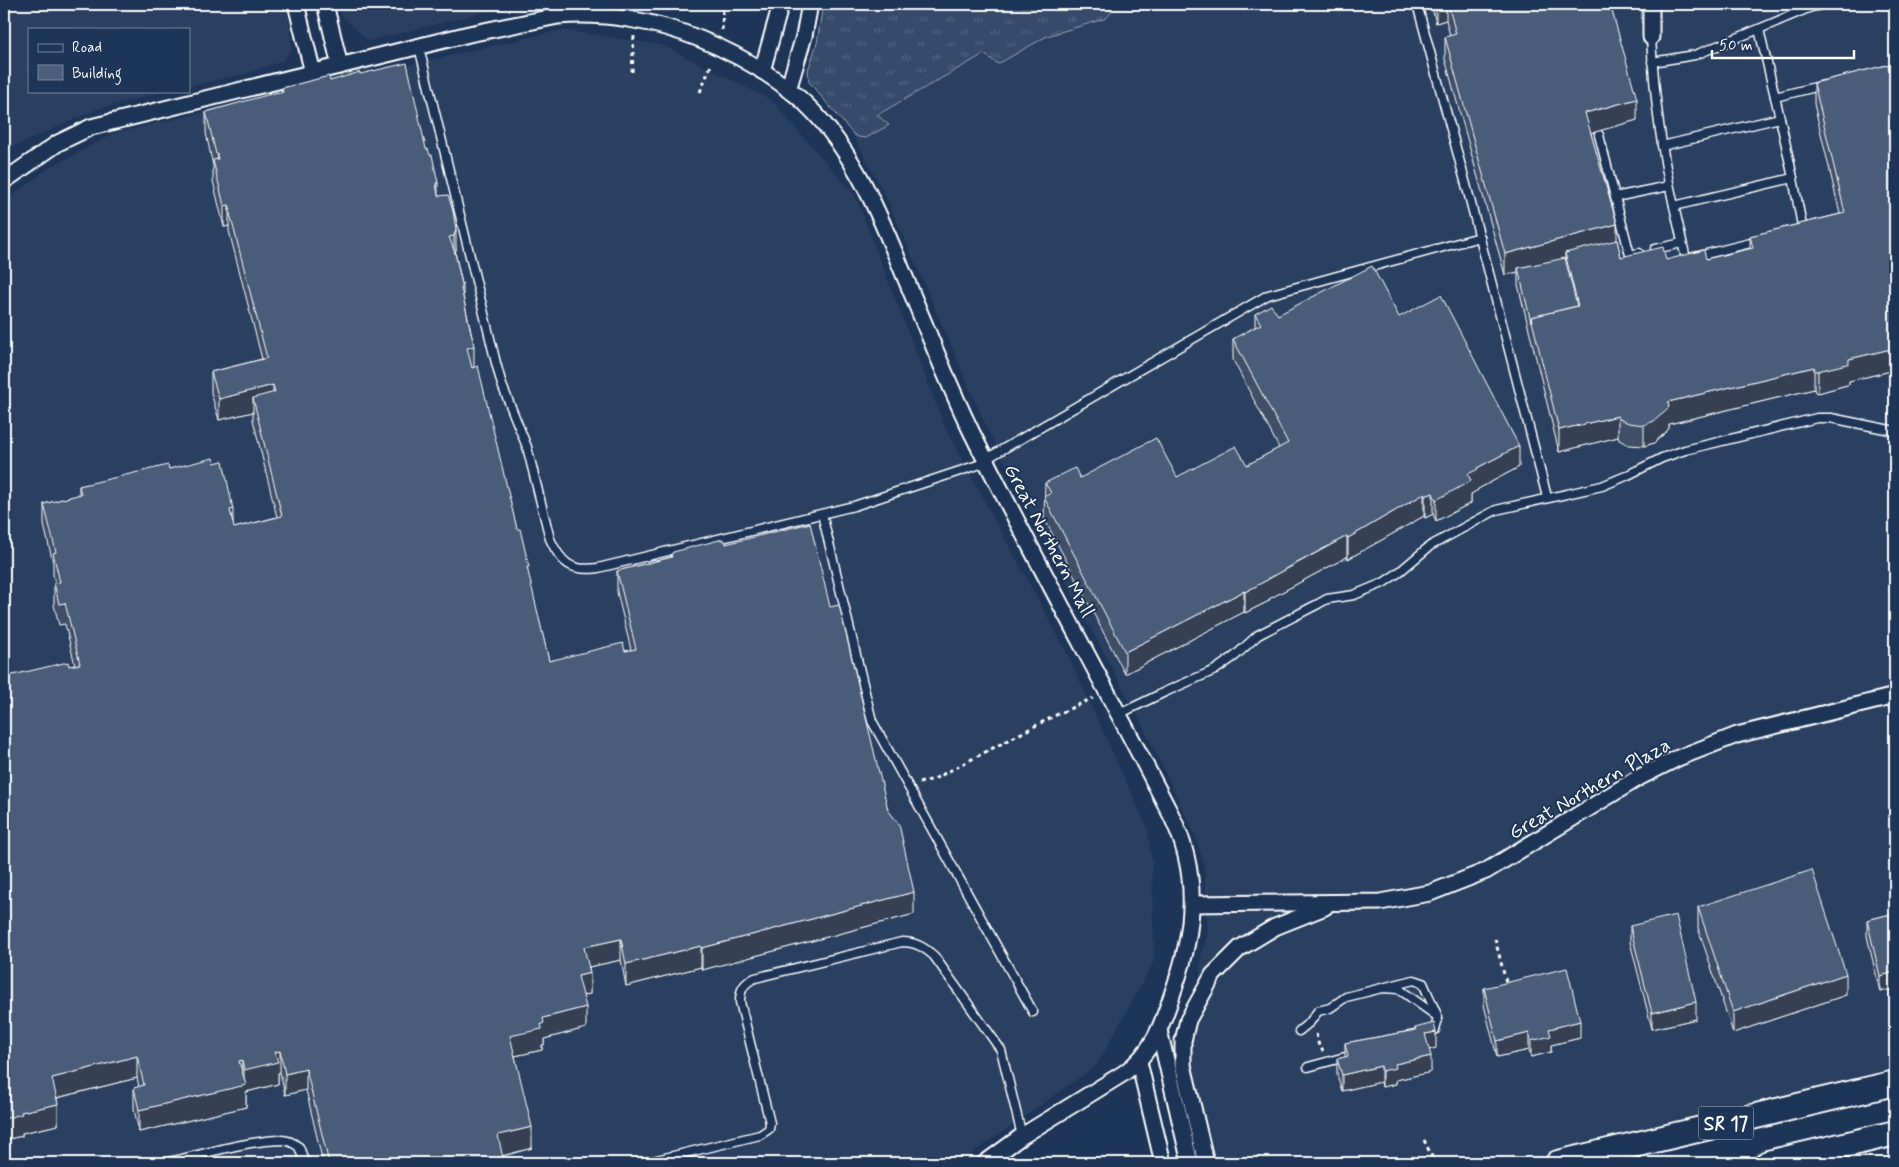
<svg xmlns="http://www.w3.org/2000/svg" width="1899" height="1167" font-family="Mynerve,sans-serif">
  <style>
    .built { fill: #2a4161 }
    .grass { fill: url(#grass-tufts); stroke: #9aa5b4 }
    .lines { fill: none; stroke-linecap: round; stroke-linejoin: round }
    .lane-casing { stroke: #fff; stroke-width: 11 }
    .street-casing { stroke: #fff; stroke-width: 19 }
    .primary-casing { stroke: #fff; stroke-width: 28 }
    .path { stroke: #fff; stroke-width: 3; stroke-dasharray: 4 4; stroke-linecap: butt }
    .lane { stroke: #1d3557; stroke-width: 8 }
    .street { stroke: #1d3557; stroke-width: 15 }
    .primary { stroke: #1d3557; stroke-width: 24 }
    .wall { fill: #405068; stroke: #fff }
    .shaded-wall { fill: #344155; stroke: #fff }
    .building { fill: #4a5d79; stroke: #fff }
    .labels { text-anchor: middle; stroke-width: 4; stroke-linejoin: round; paint-order: stroke }
    .shield { fill: #1d3557; stroke: #bbc2cd; stroke-width: 1 }
    .shield-label { font-size: 19px; font-weight: bold; fill: #fff }
    .street-label { font-size: 20px; fill: #fff; stroke: #1d3557 }
  </style>
  <defs>
    <pattern id="grass-tufts" width="24" height="20" patternUnits="userSpaceOnUse" patternTransform="scale(1.25)"><rect width="24" height="20" fill="#364b69"/><path d="M3 7l-1-3M5 7V3M7 7l1-3M15 17l-1-3M17 17v-4M19 17l1-3" fill="none" stroke="#546680"/></pattern>
  </defs>
  <rect width="100%" height="100%" fill="#1d3557"/>
  <filter id="ink" filterUnits="userSpaceOnUse"><feTurbulence type="fractalNoise" baseFrequency=".02" numOctaves="2"/><feDisplacementMap in="SourceGraphic" scale="10" xChannelSelector="R" yChannelSelector="G"/><feConvolveMatrix kernelMatrix="1 2 1 2 8 2 1 2 1" color-interpolation-filters="sRGB"/></filter>
  <g filter="url(#ink)">
    <g class="built">
      <polygon points="4,4 284,4 289,20 292,50 282,61 245,74 189,86 189,29 29,29 29,91 166,91 97,109 4,151"/>
      <polygon points="339,4 516,4 368,41 341,15"/>
      <polygon points="1113,4 1895,4 1895,1076 1742,1115 1547,1159 1520,1163 1211,1163 1186,1049 1196,1011 1202,952 1208,933 1204,865 1196,837 1143,726 1078,605 987,428 889,203 853,135 858,137 866,138 888,125 877,115 985,54 998,64 1047,35 1104,19 1108,16 1113,8"/>
      <polygon points="561,30 662,45 770,99 855,195 946,430 1066,651 1147,827 1152,862 1154,961 1097,1065 959,1163 4,1163 4,203 47,169 115,133"/>
    </g>
    <path class="grass" d="M823,4H1113C1113,11 1110,16 1104,19L1047,36L998,64L984,54L877,115L889,125L866,138L858,137L853,134L809,82L808,70L817,43Z"/>
    <g class="lines">
      <defs>
        <g id="lane">
          <polyline points="1417,4 1468,192 1547,497"/>
          <polyline points="1759,29 1811,7 1826,4"/>
          <path d="M1651,37C1654,94 1661,150 1674,206L1793,178L1780,118L1662,146"/>
          <path d="M419,47L496,363L502,385L527,447L550,539C561,563 571,572 598,568L854,506L987,462"/>
          <polyline points="1652,62 1695,55 1759,29 1780,118"/>
          <polyline points="1775,97 1824,85"/>
          <polyline points="1599,135 1630,255 1639,253"/>
          <polyline points="1793,178 1803,231 1802,231"/>
          <polyline points="1615,197 1669,186"/>
          <polyline points="1674,206 1686,259 1759,241"/>
          <polyline points="1655,249 1682,243"/>
          <polyline points="986,459 1268,295 1480,237"/>
          <polyline points="822,514 872,721 1033,1012"/>
          <polyline points="1119,714 1167,691 1215,670 1235,656 1258,635 1318,604 1327,599 1354,595 1383,583 1398,573 1430,546 1496,510 1602,486 1626,476 1662,458 1685,450 1817,418 1831,418 1895,431"/>
          <polyline points="1386,987 1414,980 1423,983 1437,1015"/>
          <polyline points="1299,1031 1310,1022 1318,1011 1330,1008 1346,997 1382,988 1399,989 1438,1017 1435,1030 1428,1034"/>
          <polyline points="1308,1067 1345,1057"/>
          <path d="M165,1163C201,1155 244,1141 281,1140C288,1140 294,1143 299,1147L305,1163"/>
          <path d="M644,1163L760,1135L769,1129L770,1123L740,1002C740,989 744,983 755,978L902,942C915,942 924,947 934,956L1001,1050L1022,1136"/>
        </g>
        <g id="street">
          <polyline points="296,4 313,73"/>
          <polyline points="325,4 340,66"/>
          <polyline points="1651,4 1651,37"/>
          <polyline points="762,71 781,4"/>
          <polyline points="788,90 804,36 810,4"/>
          <path d="M4,181L58,143L91,127L469,34L558,16C605,12 656,21 700,39C735,53 768,72 797,96C849,141 877,208 902,270C925,324 946,380 972,433C1036,562 1106,687 1171,815C1200,873 1195,930 1174,989C1163,1022 1154,1052 1124,1073L1022,1136L985,1163"/>
          <polyline points="1192,904 1380,902 1430,893 1486,871 1640,777 1678,758 1737,735 1895,696"/>
          <polyline points="1159,1030 1190,1163"/>
          <polyline points="1139,1062 1163,1163"/>
          <polyline points="1206,1163 1183,1065 1183,1041 1188,1020 1213,975 1240,948 1275,927 1325,907"/>
        </g>
        <g id="primary">
          <polyline points="1558,1163 1895,1083"/>
          <polyline points="1768,1163 1895,1133"/>
        </g>
      </defs>
      <use href="#lane" class="lane-casing"/>
      <use href="#street" class="street-casing"/>
      <use href="#primary" class="primary-casing"/>
      <g class="path">
        <polyline points="722,30 723,4"/>
        <polyline points="632,72 634,36"/>
        <polyline points="700,92 712,63"/>
        <polyline points="919,783 934,779 1054,716 1093,698"/>
        <polyline points="1495,939 1507,986"/>
        <polyline points="1316,1034 1319,1046 1323,1051"/>
        <polyline points="1424,1140 1433,1159"/>
      </g>
      <use href="#lane" class="lane"/>
      <use href="#street" class="street"/>
      <use href="#primary" class="primary"/>
    </g>
    <g class="wall">
      <polygon points="1431,4 1610,4 1637,120 1591,133 1621,257 1666,260 1706,259 1750,248 1750,236 1840,214 1814,104 1814,83 1895,63 1895,371 1895,370 1849,381 1849,384 1847,385 1818,393 1815,392 1814,389 1669,424 1669,428 1666,432 1654,443 1644,446 1629,445 1619,440 1618,437 1559,452 1518,285 1518,272 1505,275 1445,59 1445,37 1450,36 1446,20 1436,23"/>
      <polygon points="360,74 426,149 438,183 438,196 453,211 456,250 455,252 463,288 463,296 474,346 474,367 517,529 549,661 631,650 617,592 617,571 671,557 671,554 723,541 726,544 830,607 888,810 914,914 702,970 701,967 626,986 621,960 589,967 590,994 583,996 586,1028 544,1039 544,1045 542,1045 542,1050 515,1056 532,1148 503,1156 504,1163 323,1163 306,1090 285,1095 280,1072 278,1073 278,1084 246,1092 246,1107 139,1132 134,1109 134,1088 139,1087 137,1078 57,1098 58,1125 22,1133 22,1136 4,1140 4,677 75,665 65,624 59,625 54,605 54,583 55,583 53,575 53,563 44,525 44,504 79,495 79,486 169,469 214,463 234,528 277,517 253,420 253,412 219,420 211,393 211,372 262,359 229,231 229,226 224,227 213,181 213,166 206,133 206,112 282,92 282,88 330,81"/>
      <polygon points="1255,314 1278,315 1399,317 1519,467 1478,489 1478,490 1471,494 1471,503 1436,521 1433,514 1425,518 1424,516 1348,559 1347,557 1269,599 1269,601 1245,613 1244,612 1125,674 1044,518 1045,483 1080,478 1177,477 1247,465 1279,448 1233,360 1233,339 1255,327"/>
      <polygon points="1698,907 1846,995 1733,1033 1698,928"/>
      <polygon points="1895,913 1895,988 1880,992 1867,936 1867,920"/>
      <polygon points="1630,926 1696,1019 1652,1029 1630,942"/>
      <polygon points="1484,988 1580,1038 1551,1045 1551,1052 1531,1057 1529,1050 1497,1057 1484,1005"/>
      <polygon points="1415,1028 1436,1048 1429,1050 1431,1072 1396,1080 1396,1084 1382,1087 1381,1082 1342,1091 1337,1075 1337,1059 1345,1057 1345,1043 1415,1030"/>
    </g>
    <g class="shaded-wall">
      <polygon points="1436,4 1446,4 1446,20 1436,23"/>
      <polygon points="1637,99 1637,120 1585,135 1585,113"/>
      <polygon points="229,205 229,226 224,227 224,206"/>
      <polygon points="1617,224 1617,245 1565,253 1565,259 1518,268 1518,272 1505,275 1505,254"/>
      <polygon points="456,229 456,250 454,257 454,236"/>
      <polygon points="1895,348 1895,370 1849,381 1849,384 1847,385 1818,393 1818,371 1849,359"/>
      <polygon points="1814,367 1814,389 1669,424 1669,428 1666,432 1654,443 1644,446 1644,425 1668,402"/>
      <polygon points="273,385 273,406 253,398 253,412 219,420 219,399"/>
      <polygon points="1618,416 1618,437 1559,452 1559,430"/>
      <polygon points="1519,446 1519,467 1478,489 1478,490 1471,494 1471,503 1436,521 1436,500 1468,474 1477,468"/>
      <polygon points="1433,493 1433,514 1425,518 1425,496"/>
      <polygon points="1424,494 1424,516 1348,559 1348,538"/>
      <polygon points="233,509 233,531 230,510"/>
      <polygon points="1347,536 1347,557 1269,599 1269,601 1245,613 1245,592"/>
      <polygon points="1244,591 1244,612 1125,674 1125,652"/>
      <polygon points="914,892 914,914 702,970 702,948"/>
      <polygon points="621,939 621,960 584,968 584,947"/>
      <polygon points="701,946 701,967 626,986 626,964"/>
      <polygon points="1895,972 1895,988 1880,992 1880,976"/>
      <polygon points="590,973 590,994 578,997 578,976"/>
      <polygon points="1846,974 1846,995 1733,1033 1733,1012"/>
      <polygon points="1696,1002 1696,1019 1652,1029 1652,1013"/>
      <polygon points="586,1007 586,1028 544,1039 544,1045 542,1045 542,1050 510,1057 510,1036 541,1024 543,1018"/>
      <polygon points="1580,1021 1580,1038 1551,1045 1551,1052 1531,1057 1531,1041 1549,1029"/>
      <polygon points="1436,1032 1436,1048 1425,1051 1425,1034"/>
      <polygon points="1529,1033 1529,1050 1497,1057 1497,1041"/>
      <polygon points="280,1051 280,1072 278,1073 278,1084 246,1092 246,1107 139,1132 139,1110 244,1085 244,1070 275,1052"/>
      <polygon points="137,1056 137,1078 52,1099 52,1078"/>
      <polygon points="1431,1056 1431,1072 1396,1080 1396,1084 1382,1087 1382,1071 1395,1064"/>
      <polygon points="242,1060 242,1082 239,1061"/>
      <polygon points="1381,1066 1381,1082 1342,1091 1342,1075"/>
      <polygon points="306,1069 306,1090 285,1095 285,1074"/>
      <polygon points="58,1104 58,1125 22,1133 22,1136 4,1140 4,1119 21,1112"/>
      <polygon points="532,1127 532,1148 498,1157 498,1135"/>
    </g>
    <g class="building">
      <polygon points="1448,4 1610,4 1637,99 1585,113 1617,224 1505,254 1445,37 1456,34"/>
      <polygon points="407,63 426,149 428,149 430,155 432,155 438,183 436,183 438,196 448,195 453,211 456,229 454,236 449,237 455,253 461,280 463,288 461,288 474,346 467,348 472,368 478,366 517,529 520,529 529,567 527,567 549,661 623,643 625,651 636,649 617,571 672,557 671,554 673,553 673,552 723,539 723,541 726,541 726,544 810,523 830,607 839,605 888,810 899,824 914,892 702,948 701,946 626,964 621,939 584,947 590,973 578,976 586,1007 543,1018 544,1023 541,1024 542,1029 510,1036 532,1127 498,1135 504,1163 329,1163 306,1069 285,1074 280,1051 275,1052 278,1062 244,1070 242,1060 239,1061 246,1085 139,1110 134,1088 144,1085 137,1056 52,1078 58,1104 21,1112 22,1114 4,1119 4,677 68,662 69,666 80,664 65,603 59,604 54,583 60,582 53,553 56,552 44,504 81,494 79,486 168,465 169,469 213,458 214,463 223,461 233,509 230,510 234,528 282,516 253,398 275,392 273,385 219,399 211,372 267,358 229,210 231,210 229,205 224,206 213,160 218,159 217,154 216,154 206,112 278,92 279,93 283,92 282,88 329,76 330,81 360,72 360,74"/>
      <polygon points="1895,63 1895,350 1895,348 1849,359 1849,363 1847,364 1818,371 1815,371 1814,367 1668,402 1669,407 1666,411 1654,421 1644,425 1629,423 1619,419 1618,416 1559,430 1531,317 1578,306 1565,253 1617,240 1621,257 1663,247 1666,260 1704,250 1706,259 1753,248 1750,236 1845,213 1814,83"/>
      <polygon points="1565,258 1577,306 1531,317 1531,322 1518,268"/>
      <polygon points="1372,266 1399,317 1441,295 1519,446 1477,468 1478,469 1468,474 1471,481 1436,500 1433,493 1425,496 1424,494 1348,538 1347,536 1269,578 1269,579 1245,592 1244,591 1125,652 1044,497 1051,493 1045,483 1075,468 1080,478 1156,438 1177,477 1236,446 1247,465 1288,443 1233,339 1261,324 1255,314 1271,305 1278,315"/>
      <polygon points="1812,870 1846,974 1733,1012 1698,907"/>
      <polygon points="1895,913 1895,972 1880,976 1867,920"/>
      <polygon points="1676,915 1696,1002 1652,1013 1630,926"/>
      <polygon points="1567,968 1580,1021 1549,1029 1551,1036 1531,1041 1529,1033 1497,1041 1484,988"/>
      <polygon points="1434,1023 1436,1032 1425,1034 1431,1056 1395,1064 1396,1068 1382,1071 1381,1066 1342,1075 1337,1059 1348,1056 1345,1043 1416,1030 1415,1028"/>
    </g>
  </g>
  <g class="labels">
    <rect class="shield" x="1698.5" y="1106.5" width="55" height="33" rx="4"/>
    <g class="shield-label">
      <text x="1726" y="1130">SR 17</text>
    </g>
    <g class="street-label">
      <text transform="translate(1050 540) rotate(62)" y="7">Great Northern Mall</text>
      <text transform="translate(1589 788) rotate(-30)" y="7">Great Northern Plaza</text>
    </g>
  </g>
  <rect width="1899" height="1167" fill="none" stroke="#1d3557" stroke-width="20"/>
  <rect x="10" y="10" width="1879" height="1147" fill="none" stroke="#fff" stroke-width="2" filter="url(#ink)"/>
  <rect x="28" y="28" width="162" height="65" fill="#1d3557" stroke="#77869a"/>
  <rect x="38" y="44" width="25" height="8" fill="#1d3557" stroke="#77869a"/>
  <text x="72" y="52" font-size="15" fill="#ffffff">Road</text>
  <rect x="38" y="65" width="25" height="15" fill="#4a5d79" stroke="#77869a"/>
  <text x="72" y="78" font-size="15" fill="#ffffff">Building</text>
  <path d="M1712 50v8h142v-8" fill="none" stroke="#ffffff" stroke-width="2.5"/>
  <text x="1719" y="50" font-size="15" fill="#ffffff" stroke="#1d3557" stroke-width="4" paint-order="stroke">50 m</text>
</svg>
